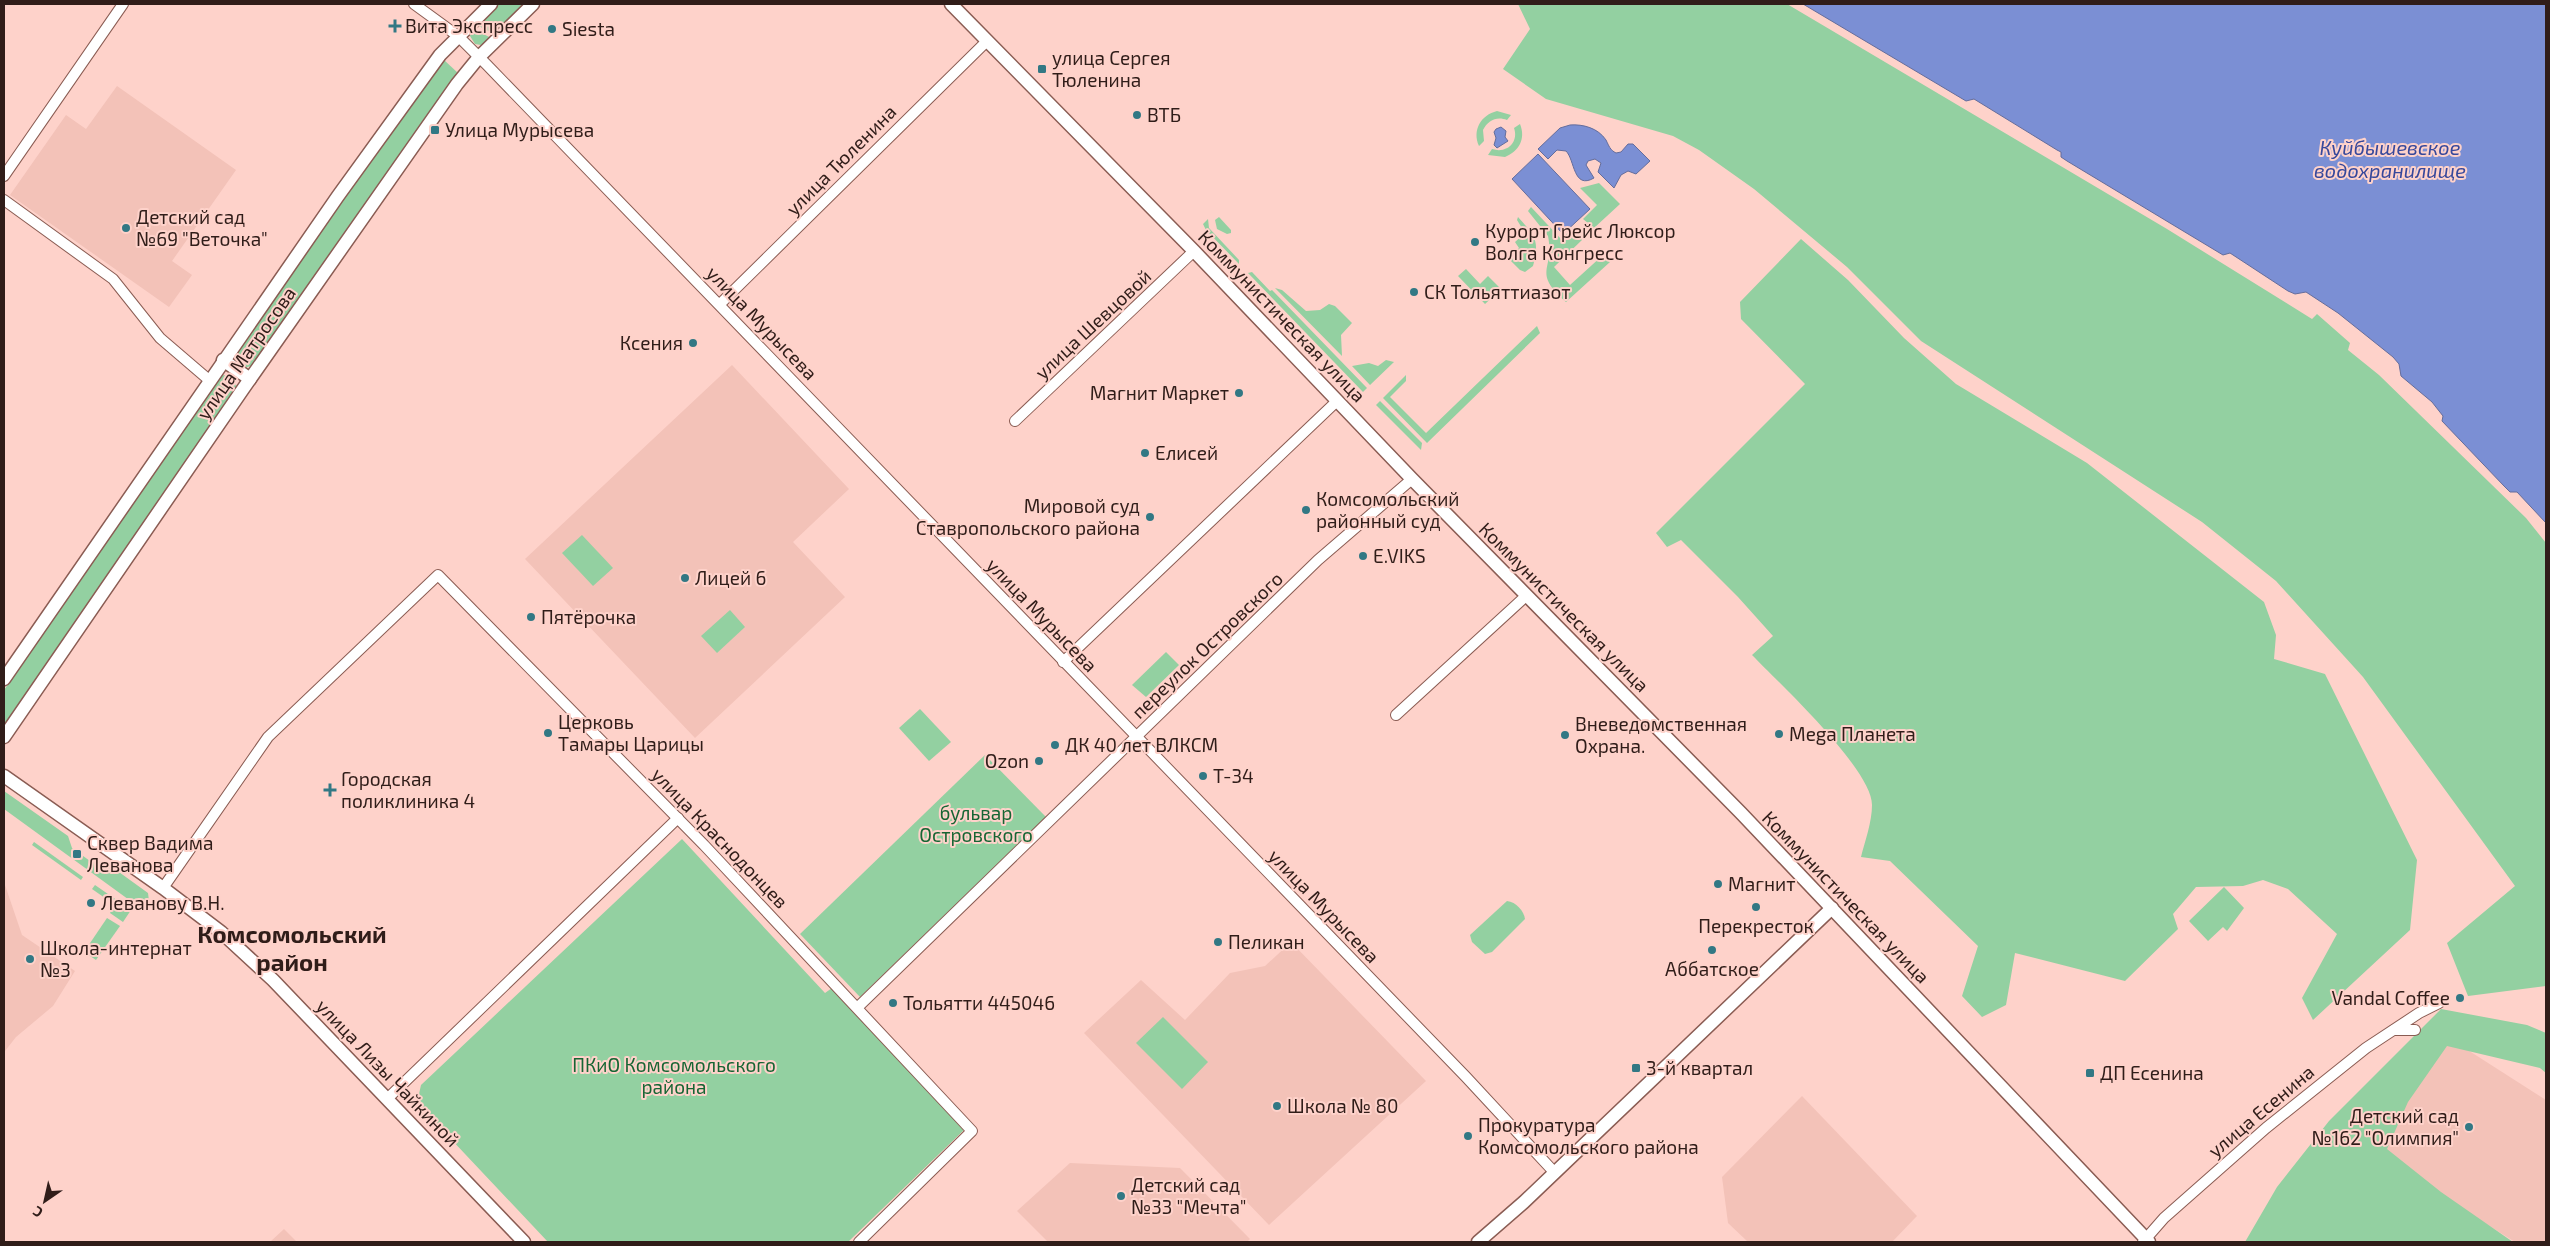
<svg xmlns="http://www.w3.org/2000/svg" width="2550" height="1246" font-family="'Exo 2',sans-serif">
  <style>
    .built { fill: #f3c2b8 }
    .green { fill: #93d0a1 }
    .water { fill: #7b8fd4; stroke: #646d9c }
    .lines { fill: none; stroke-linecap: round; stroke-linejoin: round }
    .minor-casing { stroke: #8a5c53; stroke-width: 12 }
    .major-casing { stroke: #8a5c53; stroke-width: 15 }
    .minor { stroke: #fff; stroke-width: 10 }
    .major { stroke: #fff; stroke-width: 12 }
    .poi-dot { fill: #327884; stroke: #fed2ca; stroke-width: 2 }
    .labels { text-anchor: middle; stroke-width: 4; stroke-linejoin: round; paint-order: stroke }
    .poi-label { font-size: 19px; fill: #301d19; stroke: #fed2ca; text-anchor: start }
    .street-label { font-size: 19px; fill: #301d19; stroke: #fed2ca }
    .park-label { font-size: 19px; fill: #166533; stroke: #fed2ca }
    .water-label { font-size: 20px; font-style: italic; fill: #37489b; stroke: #fed2ca }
    .district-label { font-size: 24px; font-weight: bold; fill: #301d19; stroke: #fed2ca }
  </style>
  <rect width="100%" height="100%" fill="#fed2ca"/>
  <g class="built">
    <polygon points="117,86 236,170 172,261 192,275 169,307 10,195 66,115 86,129"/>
    <polygon points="732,365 849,489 793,542 845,597 695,738 525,559"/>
    <polygon points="4,882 22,935 75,971 53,1006 16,1037 5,1051"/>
    <polygon points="1291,942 1426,1081 1269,1225 1084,1033 1141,980 1185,1020 1230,973 1265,966"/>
    <polygon points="2449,1038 2546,1100 2546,1242 2515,1242 2375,1154 2412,1090"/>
    <polygon points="1802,1096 1917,1216 1892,1242 1748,1242 1728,1223 1722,1177"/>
    <polygon points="1070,1163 1180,1168 1250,1239 1247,1242 1048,1242 1017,1211"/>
    <polygon points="284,1229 297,1242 270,1242"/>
  </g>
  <g class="green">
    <polygon points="499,4 526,4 494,34 477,25"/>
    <polygon points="1518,4 1787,4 2167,229 2312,319 2317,314 2350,343 2348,350 2379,375 2526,518 2546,543 2546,986 2468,996 2447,943 2515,886 2363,677 2276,581 2202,522 1921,341 1847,267 1754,189 1699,150 1673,136 1546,99 1503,69 1530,29"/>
    <polygon points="474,29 491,38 481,45 475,44 470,36"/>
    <polygon points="443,59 459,74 251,366 244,368 234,361 233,355"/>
    <path d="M1497,111L1511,115L1507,120C1497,116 1488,120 1483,130L1484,141L1479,146C1472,130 1481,115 1497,111Z"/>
    <path d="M1520,124C1526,139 1519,151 1505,157L1488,155L1492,149C1507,154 1519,142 1514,128Z"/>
    <polygon points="1599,183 1620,204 1594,228 1583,219 1597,205 1580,188"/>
    <path d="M1531,207L1561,239L1573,228L1582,240L1554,267L1570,285L1603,255L1610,262L1566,302C1531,271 1555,271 1548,236L1528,211Z"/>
    <polygon points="1219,217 1231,230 1231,233 1227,234 1217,229 1215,220"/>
    <path d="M1518,217C1535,236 1540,240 1533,266L1525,272L1520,270L1508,258L1519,248L1515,242L1525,233L1517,220Z"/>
    <polygon points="1208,219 1209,228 1239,260 1239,264 1206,230 1203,224"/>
    <path d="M1801,239L1848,280L1904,338L1956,384L2087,463L2264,602L2276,635L2274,659L2325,674L2417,860L2410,930L2313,1020L2302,998L2337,934L2288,889L2263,880L2243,886L2196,887L2173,914L2178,929L2125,981L2015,953L2006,1005L1982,1017L1962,996L1978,946L1890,861L1861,857C1865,841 1872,822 1872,805C1872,769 1779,683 1752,655L1773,636L1738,597L1681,540L1667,547L1656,533L1805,384L1741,319L1740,302Z"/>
    <polygon points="1466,269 1480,284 1488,276 1501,289 1485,304 1458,276"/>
    <polygon points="1252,272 1270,291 1272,290 1367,388 1363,392 1248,273"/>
    <polygon points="1275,288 1282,290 1306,311 1320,310 1329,304 1335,306 1352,323 1341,335 1342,356"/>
    <polygon points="1537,326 1540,333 1427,443 1383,398 1406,375 1406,381 1390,397 1426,433"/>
    <polygon points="1386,360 1394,362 1370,385 1352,366 1369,363 1378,366"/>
    <polygon points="224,375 233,378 237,389 4,725 4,690 219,377"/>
    <polygon points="1380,401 1422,443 1421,450 1376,405"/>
    <polygon points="582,535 613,568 593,586 562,553"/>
    <polygon points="730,610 745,627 717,653 701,636"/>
    <polygon points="1166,652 1179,665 1146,697 1132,685"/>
    <polygon points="920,709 951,742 929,761 899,728"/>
    <polygon points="985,755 1046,817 860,997 800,934"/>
    <polygon points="4,791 68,836 72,848 90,861 105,862 148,893 149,901 143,910 4,809"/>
    <polygon points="682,839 825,993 832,988 965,1129 848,1242 548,1242 417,1103 421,1085"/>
    <polygon points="34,842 83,877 81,880 32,845"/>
    <polygon points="95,885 131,910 123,922 110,913 115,905 92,889"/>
    <polygon points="2224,887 2244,908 2227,931 2223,927 2208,941 2189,921"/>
    <path d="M1507,901C1516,902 1524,911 1525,919L1492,952L1485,954L1472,942L1470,935Z"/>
    <polygon points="107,918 120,926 96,960 84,952"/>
    <polygon points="2441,1009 2527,1025 2546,1033 2546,1073 2540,1068 2447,1046 2408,1102 2387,1149 2441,1192 2513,1242 2245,1242 2277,1187 2329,1121"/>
    <polygon points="1163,1017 1208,1062 1182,1089 1136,1043"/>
  </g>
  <g class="water">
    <polygon points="1803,4 2546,4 2546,523 2517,492 2510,492 2504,486 2442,421 2443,416 2432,402 2401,376 2399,364 2393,357 2338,313 2306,292 2295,294 2288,291 2230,253 2223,255 2067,161 2061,157 2061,152 2057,150 1974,99 1966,101"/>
    <path d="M1570,125C1583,124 1598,128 1606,140C1609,146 1610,150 1616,153L1621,152L1628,144H1633L1650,161L1636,174L1628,171L1621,175L1614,188L1598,172L1601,163L1595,159L1588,161L1586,165L1594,178C1573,190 1575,160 1566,151L1557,150L1548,159L1538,149L1560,128Z"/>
    <polygon points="1501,127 1506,131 1505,137 1508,141 1497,148 1494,145 1496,138 1494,132 1496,129"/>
    <polygon points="1538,154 1590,209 1563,234 1512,179"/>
  </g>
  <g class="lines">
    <defs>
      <g id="minor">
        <polyline points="414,4 458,36 487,65 1466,1077 1555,1173"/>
        <polyline points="4,176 123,4"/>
        <polyline points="4,200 113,279 160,338 209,380"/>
        <polyline points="720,304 987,41"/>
        <polyline points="1015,421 1194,251"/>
        <polyline points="1063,662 1337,401"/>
        <polyline points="1396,715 1526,596"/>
        <polyline points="163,888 268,737 438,575 704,845 972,1131 859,1242"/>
        <polyline points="858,1007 1318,560 1412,479"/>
        <polyline points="2394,1030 2415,1030"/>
        <polyline points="387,1099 678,818"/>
        <polyline points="2143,1242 2164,1218 2266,1128 2366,1048 2419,1013 2439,1003"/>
      </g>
      <g id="major">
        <polyline points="951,4 1194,251 1412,479 1741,813 2149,1242"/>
        <polyline points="223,360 250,379"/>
        <polyline points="4,679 338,196 440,55 491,4"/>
        <polyline points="4,737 243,389 457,84 479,57 533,4"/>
        <polyline points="4,776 163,888 221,932 273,980 524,1242"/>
        <polyline points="1478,1242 1524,1202 1832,908"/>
      </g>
    </defs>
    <use href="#minor" class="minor-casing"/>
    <use href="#major" class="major-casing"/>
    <use href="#minor" class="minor"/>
    <use href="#major" class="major"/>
  </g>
  <g class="poi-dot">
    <path d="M392.5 18.5h5v5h5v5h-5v5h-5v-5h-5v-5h5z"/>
    <circle cx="552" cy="29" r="5"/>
    <rect x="1037" y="64" width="10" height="10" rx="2.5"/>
    <circle cx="1137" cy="115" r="5"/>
    <rect x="430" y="125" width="10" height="10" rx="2.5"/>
    <circle cx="126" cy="228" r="5"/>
    <circle cx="1475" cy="242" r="5"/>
    <circle cx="1414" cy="292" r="5"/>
    <circle cx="693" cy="343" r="5"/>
    <circle cx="1239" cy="393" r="5"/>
    <circle cx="1145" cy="453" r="5"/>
    <circle cx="1306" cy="510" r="5"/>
    <circle cx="1150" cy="517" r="5"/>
    <circle cx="1363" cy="556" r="5"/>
    <circle cx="685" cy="578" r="5"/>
    <circle cx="531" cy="617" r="5"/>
    <circle cx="548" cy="733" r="5"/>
    <circle cx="1779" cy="734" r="5"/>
    <circle cx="1565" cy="735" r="5"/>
    <circle cx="1055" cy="745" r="5"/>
    <circle cx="1039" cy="761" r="5"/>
    <circle cx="1203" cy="776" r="5"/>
    <path d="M327.5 782.5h5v5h5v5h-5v5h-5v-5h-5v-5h5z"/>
    <rect x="72" y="849" width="10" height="10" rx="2.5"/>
    <circle cx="1718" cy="884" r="5"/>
    <circle cx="91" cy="903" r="5"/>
    <circle cx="1756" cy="907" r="5"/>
    <circle cx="1218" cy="942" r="5"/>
    <circle cx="1712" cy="950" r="5"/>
    <circle cx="30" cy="959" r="5"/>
    <circle cx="2460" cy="998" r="5"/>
    <circle cx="893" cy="1003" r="5"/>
    <rect x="1631" y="1063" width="10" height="10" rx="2.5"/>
    <rect x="2085" y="1068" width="10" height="10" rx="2.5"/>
    <circle cx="1277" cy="1106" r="5"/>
    <circle cx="2469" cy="1127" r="5"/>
    <circle cx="1468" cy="1136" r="5"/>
    <circle cx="1121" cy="1196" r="5"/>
  </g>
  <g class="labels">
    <g class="poi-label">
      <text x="405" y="33">Вита Экспресс</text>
      <text x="562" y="36">Siesta</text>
      <text x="1052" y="65">улица Сергея<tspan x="1052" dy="22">Тюленина</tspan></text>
      <text x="1147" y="122">ВТБ</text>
      <text x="445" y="137">Улица Мурысева</text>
      <text x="136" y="224">Детский сад<tspan x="136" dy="22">№69 "Веточка"</tspan></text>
      <text x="1485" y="238">Курорт Грейс Люксор<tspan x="1485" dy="22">Волга Конгресс</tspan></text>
      <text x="1424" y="299">СК Тольяттиазот</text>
      <text x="683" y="350" text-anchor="end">Ксения</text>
      <text x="1229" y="400" text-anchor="end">Магнит Маркет</text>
      <text x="1155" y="460">Елисей</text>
      <text x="1316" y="506">Комсомольский<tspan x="1316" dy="22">районный суд</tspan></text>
      <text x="1140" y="513" text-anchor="end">Мировой суд<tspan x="1140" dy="22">Ставропольского района</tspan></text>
      <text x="1373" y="563">E.VIKS</text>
      <text x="695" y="585">Лицей 6</text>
      <text x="541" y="624">Пятёрочка</text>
      <text x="558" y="729">Церковь<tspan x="558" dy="22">Тамары Царицы</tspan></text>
      <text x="1575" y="731">Вневедомственная<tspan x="1575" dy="22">Охрана.</tspan></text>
      <text x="1789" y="741">Mega Планета</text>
      <text x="1065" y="752">ДК 40 лет ВЛКСМ</text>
      <text x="1029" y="768" text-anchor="end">Ozon</text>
      <text x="1213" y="783">Т-34</text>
      <text x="341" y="786">Городская<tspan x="341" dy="22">поликлиника 4</tspan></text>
      <text x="87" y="850">Сквер Вадима<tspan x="87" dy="22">Леванова</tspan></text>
      <text x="1728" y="891">Магнит</text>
      <text x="101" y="910">Леванову В.Н.</text>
      <text x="1756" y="933" text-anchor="middle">Перекресток</text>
      <text x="1228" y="949">Пеликан</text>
      <text x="40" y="955">Школа-интернат<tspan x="40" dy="22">№3</tspan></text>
      <text x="1712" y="976" text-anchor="middle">Аббатское</text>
      <text x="2450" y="1005" text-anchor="end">Vandal Coffee</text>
      <text x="903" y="1010">Тольятти 445046</text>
      <text x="1646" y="1075">3-й квартал</text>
      <text x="2100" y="1080">ДП Есенина</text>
      <text x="1287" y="1113">Школа № 80</text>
      <text x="2459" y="1123" text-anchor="end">Детский сад<tspan x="2459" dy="22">№162 "Олимпия"</tspan></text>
      <text x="1478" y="1132">Прокуратура<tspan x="1478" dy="22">Комсомольского района</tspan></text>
      <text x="1131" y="1192">Детский сад<tspan x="1131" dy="22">№33 "Мечта"</tspan></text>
    </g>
    <g class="street-label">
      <text transform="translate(841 160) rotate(-45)" y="7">улица Тюленина</text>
      <text transform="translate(1282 316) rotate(46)" y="7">Коммунистическая улица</text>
      <text transform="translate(762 323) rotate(46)" y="7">улица Мурысева</text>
      <text transform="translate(1093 324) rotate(-43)" y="7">улица Шевцовой</text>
      <text transform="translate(246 353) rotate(-55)" y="7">улица Матросова</text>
      <text transform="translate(1564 607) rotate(45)" y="7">Коммунистическая улица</text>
      <text transform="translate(1042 615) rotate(46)" y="7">улица Мурысева</text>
      <text transform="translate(1207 645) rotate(-44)" y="7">переулок Островского</text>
      <text transform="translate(720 838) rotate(46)" y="7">улица Краснодонцев</text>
      <text transform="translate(1846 897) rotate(46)" y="7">Коммунистическая улица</text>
      <text transform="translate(1324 906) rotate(46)" y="7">улица Мурысева</text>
      <text transform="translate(388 1073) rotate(46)" y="7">улица Лизы Чайкиной</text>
      <text transform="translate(2261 1111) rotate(-40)" y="7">улица Есенина</text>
    </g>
    <g class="park-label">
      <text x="976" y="820">бульвар<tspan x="976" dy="22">Островского</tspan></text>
      <text x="674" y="1072">ПКиО Комсомольского<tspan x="674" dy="22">района</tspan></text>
    </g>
    <g class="water-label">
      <text x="2390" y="155">Куйбышевское<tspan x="2390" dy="23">водохранилище</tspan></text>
    </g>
    <g class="district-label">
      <text x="292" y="943">Комсомольский<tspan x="292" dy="28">район</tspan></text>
    </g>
  </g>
  <rect width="2550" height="1246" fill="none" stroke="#301d19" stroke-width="10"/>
  <g transform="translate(45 1201) rotate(214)" stroke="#fed2ca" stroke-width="4" paint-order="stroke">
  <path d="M0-4L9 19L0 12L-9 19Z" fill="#301d19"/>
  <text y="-8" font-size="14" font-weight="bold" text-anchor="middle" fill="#301d19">С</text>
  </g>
</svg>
